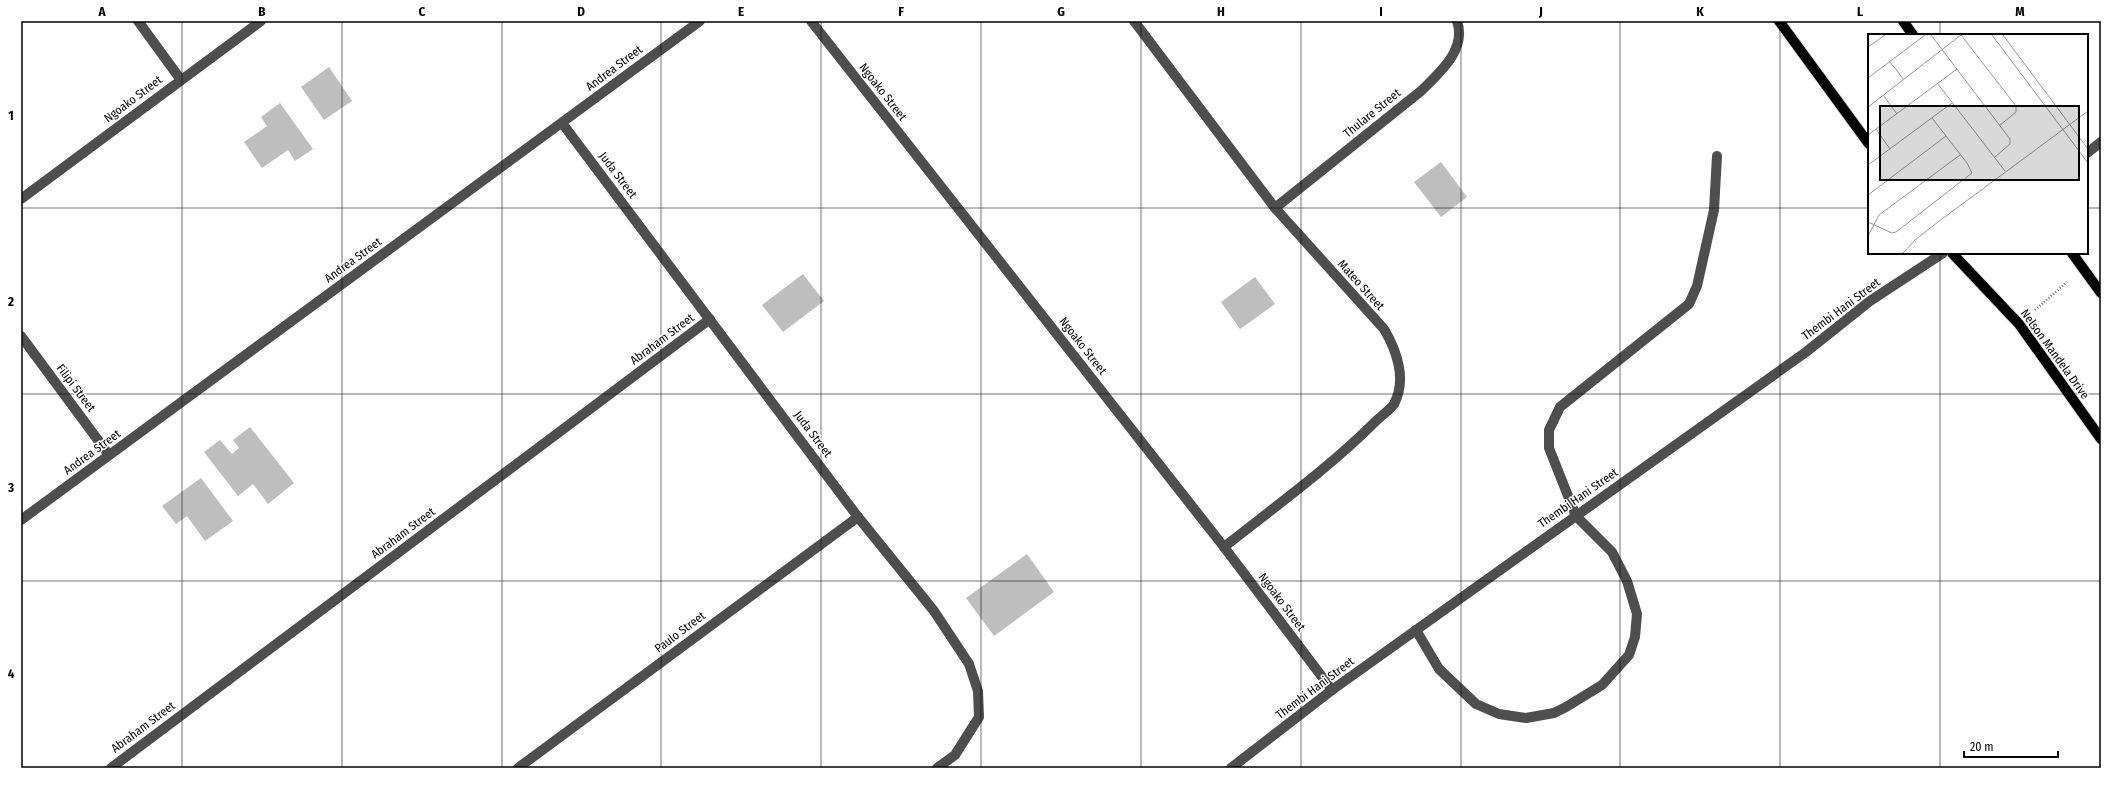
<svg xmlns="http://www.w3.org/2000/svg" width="2122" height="789" font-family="'Fira Sans Condensed',sans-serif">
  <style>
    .building { fill: #bebebe }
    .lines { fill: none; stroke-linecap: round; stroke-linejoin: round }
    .major-casing { stroke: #dbdbdb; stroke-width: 12 }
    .path { stroke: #707070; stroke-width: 2.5; stroke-dasharray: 1 2; stroke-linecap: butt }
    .minor { stroke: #4e4e4e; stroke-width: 10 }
    .major { stroke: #000; stroke-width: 10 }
    .grid { fill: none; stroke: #000; stroke-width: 1; stroke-opacity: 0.55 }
    .labels { text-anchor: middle; stroke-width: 3; stroke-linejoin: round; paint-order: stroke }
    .street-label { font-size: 12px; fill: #000; stroke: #fff }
    .inset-road { fill: none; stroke: #999; stroke-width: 1 }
    .view { fill: #000; fill-opacity: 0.15; stroke: #000; stroke-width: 2 }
    .inset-edge { fill: none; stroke: #000; stroke-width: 2 }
    .neatline { fill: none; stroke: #000; stroke-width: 1.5 }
    .grid-label { font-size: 13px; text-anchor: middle; font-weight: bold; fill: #000 }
  </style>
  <rect width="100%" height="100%" fill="#fff"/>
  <g class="building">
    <polygon points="329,67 352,101 324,120 301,87"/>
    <polygon points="280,103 313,149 295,161 288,150 262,168 244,142 267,126 261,117"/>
    <polygon points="1441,162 1467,197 1441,217 1414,182"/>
    <polygon points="803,274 824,301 783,332 762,305"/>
    <polygon points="1255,277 1275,304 1240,329 1221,302"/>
    <polygon points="250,427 294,483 268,504 253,484 238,496 204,452 220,440 232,454 239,448 233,440"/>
    <polygon points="201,478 233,521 205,541 187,516 176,524 162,506"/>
    <polygon points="1027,554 1054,592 994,636 966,598"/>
  </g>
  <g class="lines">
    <defs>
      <g id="major">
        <polyline points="1779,21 1869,144"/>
        <polyline points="1903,21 1913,35"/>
        <polyline points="1952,253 2019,324 2101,439"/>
        <polyline points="2072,253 2101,293"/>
      </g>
    </defs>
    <use href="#major" class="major-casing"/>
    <polyline class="path" points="2035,310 2067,282"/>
    <g class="minor">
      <polyline points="138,21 181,80"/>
      <polyline points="811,21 1224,547 1332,690"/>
      <path d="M1134,21L1275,208L1384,329C1397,351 1407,380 1394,404C1390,410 1381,416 1376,421C1330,467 1276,506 1224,547"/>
      <polyline points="562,123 858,517 934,611 969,664 978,691 979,717 955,755 937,768"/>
      <polyline points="2087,153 2101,142"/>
      <polyline points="21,199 261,21"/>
      <path d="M1275,208L1421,91C1439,73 1467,50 1457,21"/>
      <polyline points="21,336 109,455"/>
      <polyline points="21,520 700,21"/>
      <polyline points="1416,630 1439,669 1476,704 1499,714 1526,718 1554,713 1566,707 1602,685 1629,655 1635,637 1637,614 1627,581 1612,552 1576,516 1549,448 1549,430 1560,407 1689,304 1697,286 1714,210 1717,156"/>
      <polyline points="111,768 710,319"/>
      <polyline points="518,768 858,517"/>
      <polyline points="1231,768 1332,690 1806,352 1870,301 1943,253"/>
    </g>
    <use href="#major" class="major"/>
  </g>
  <path class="grid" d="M182,21V768M342,21V768M502,21V768M661,21V768M821,21V768M981,21V768M1141,21V768M1301,21V768M1461,21V768M1620,21V768M1780,21V768M1940,21V35M21,208H1869M2087,208H2101M1940,253V768M21,394H2101M21,581H2101"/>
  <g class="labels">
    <g class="street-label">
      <text transform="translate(614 68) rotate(-37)" y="4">Andrea Street</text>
      <text transform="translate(883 92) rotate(52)" y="4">Ngoako Street</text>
      <text transform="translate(133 99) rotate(-37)" y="4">Ngoako Street</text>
      <text transform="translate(1372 113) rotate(-39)" y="4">Thulare Street</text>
      <text transform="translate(618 175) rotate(53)" y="4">Juda Street</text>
      <text transform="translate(353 260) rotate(-36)" y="4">Andrea Street</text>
      <text transform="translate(1361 285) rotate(48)" y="4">Mateo Street</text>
      <text transform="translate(1841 309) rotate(-37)" y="4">Thembi Hani Street</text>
      <text transform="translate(662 339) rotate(-37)" y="4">Abraham Street</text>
      <text transform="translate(1083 346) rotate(52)" y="4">Ngoako Street</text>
      <text transform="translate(2055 354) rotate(54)" y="4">Nelson Mandela Drive</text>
      <text transform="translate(76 388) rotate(53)" y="4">Filipi Street</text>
      <text transform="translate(813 434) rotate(53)" y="4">Juda Street</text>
      <text transform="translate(92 452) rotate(-36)" y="4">Andrea Street</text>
      <text transform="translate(1578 498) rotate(-35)" y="4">Thembi Hani Street</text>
      <text transform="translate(403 533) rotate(-37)" y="4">Abraham Street</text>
      <text transform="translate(1282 602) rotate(53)" y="4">Ngoako Street</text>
      <text transform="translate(680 632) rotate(-37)" y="4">Paulo Street</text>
      <text transform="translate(1315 688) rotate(-37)" y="4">Thembi Hani Street</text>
      <text transform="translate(143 727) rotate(-37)" y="4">Abraham Street</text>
    </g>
  </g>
  <g transform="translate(1868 34)">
    <rect width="220" height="220" fill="#fff"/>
    <path class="inset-road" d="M63,1L142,105V110L127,123M93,1L148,72V78L131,92M124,1L220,129M135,1L220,115M0,13L17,1M22,28L36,46M0,44L57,1M70,50L137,137M15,61L29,80M0,73L93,1M8,95L22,115M0,101L89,35M0,131L84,69M0,161L78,102M0,188L24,199L28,198L104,139L99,129L64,84M0,202L11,181L92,121M35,219L47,206L70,188L220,77"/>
    <path class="view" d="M12,72H211V146H12Z"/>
    <rect width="220" height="220" class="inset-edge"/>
  </g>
  <rect width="2122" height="789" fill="none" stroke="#ffffff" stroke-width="44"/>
  <path d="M1964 751v6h94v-6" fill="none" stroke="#000000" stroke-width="2"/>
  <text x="1970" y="751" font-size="12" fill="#000000" stroke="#ffffff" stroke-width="3" paint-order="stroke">20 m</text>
  <rect x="22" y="22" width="2078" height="745" class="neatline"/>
  <g class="grid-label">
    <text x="102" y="16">A</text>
    <text x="262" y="16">B</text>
    <text x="422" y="16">C</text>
    <text x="581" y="16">D</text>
    <text x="741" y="16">E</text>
    <text x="901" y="16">F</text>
    <text x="1061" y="16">G</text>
    <text x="1221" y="16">H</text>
    <text x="1381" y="16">I</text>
    <text x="1541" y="16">J</text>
    <text x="1700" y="16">K</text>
    <text x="1860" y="16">L</text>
    <text x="2020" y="16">M</text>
    <text x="11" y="120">1</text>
    <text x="11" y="306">2</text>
    <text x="11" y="492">3</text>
    <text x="11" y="678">4</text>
  </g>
</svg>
